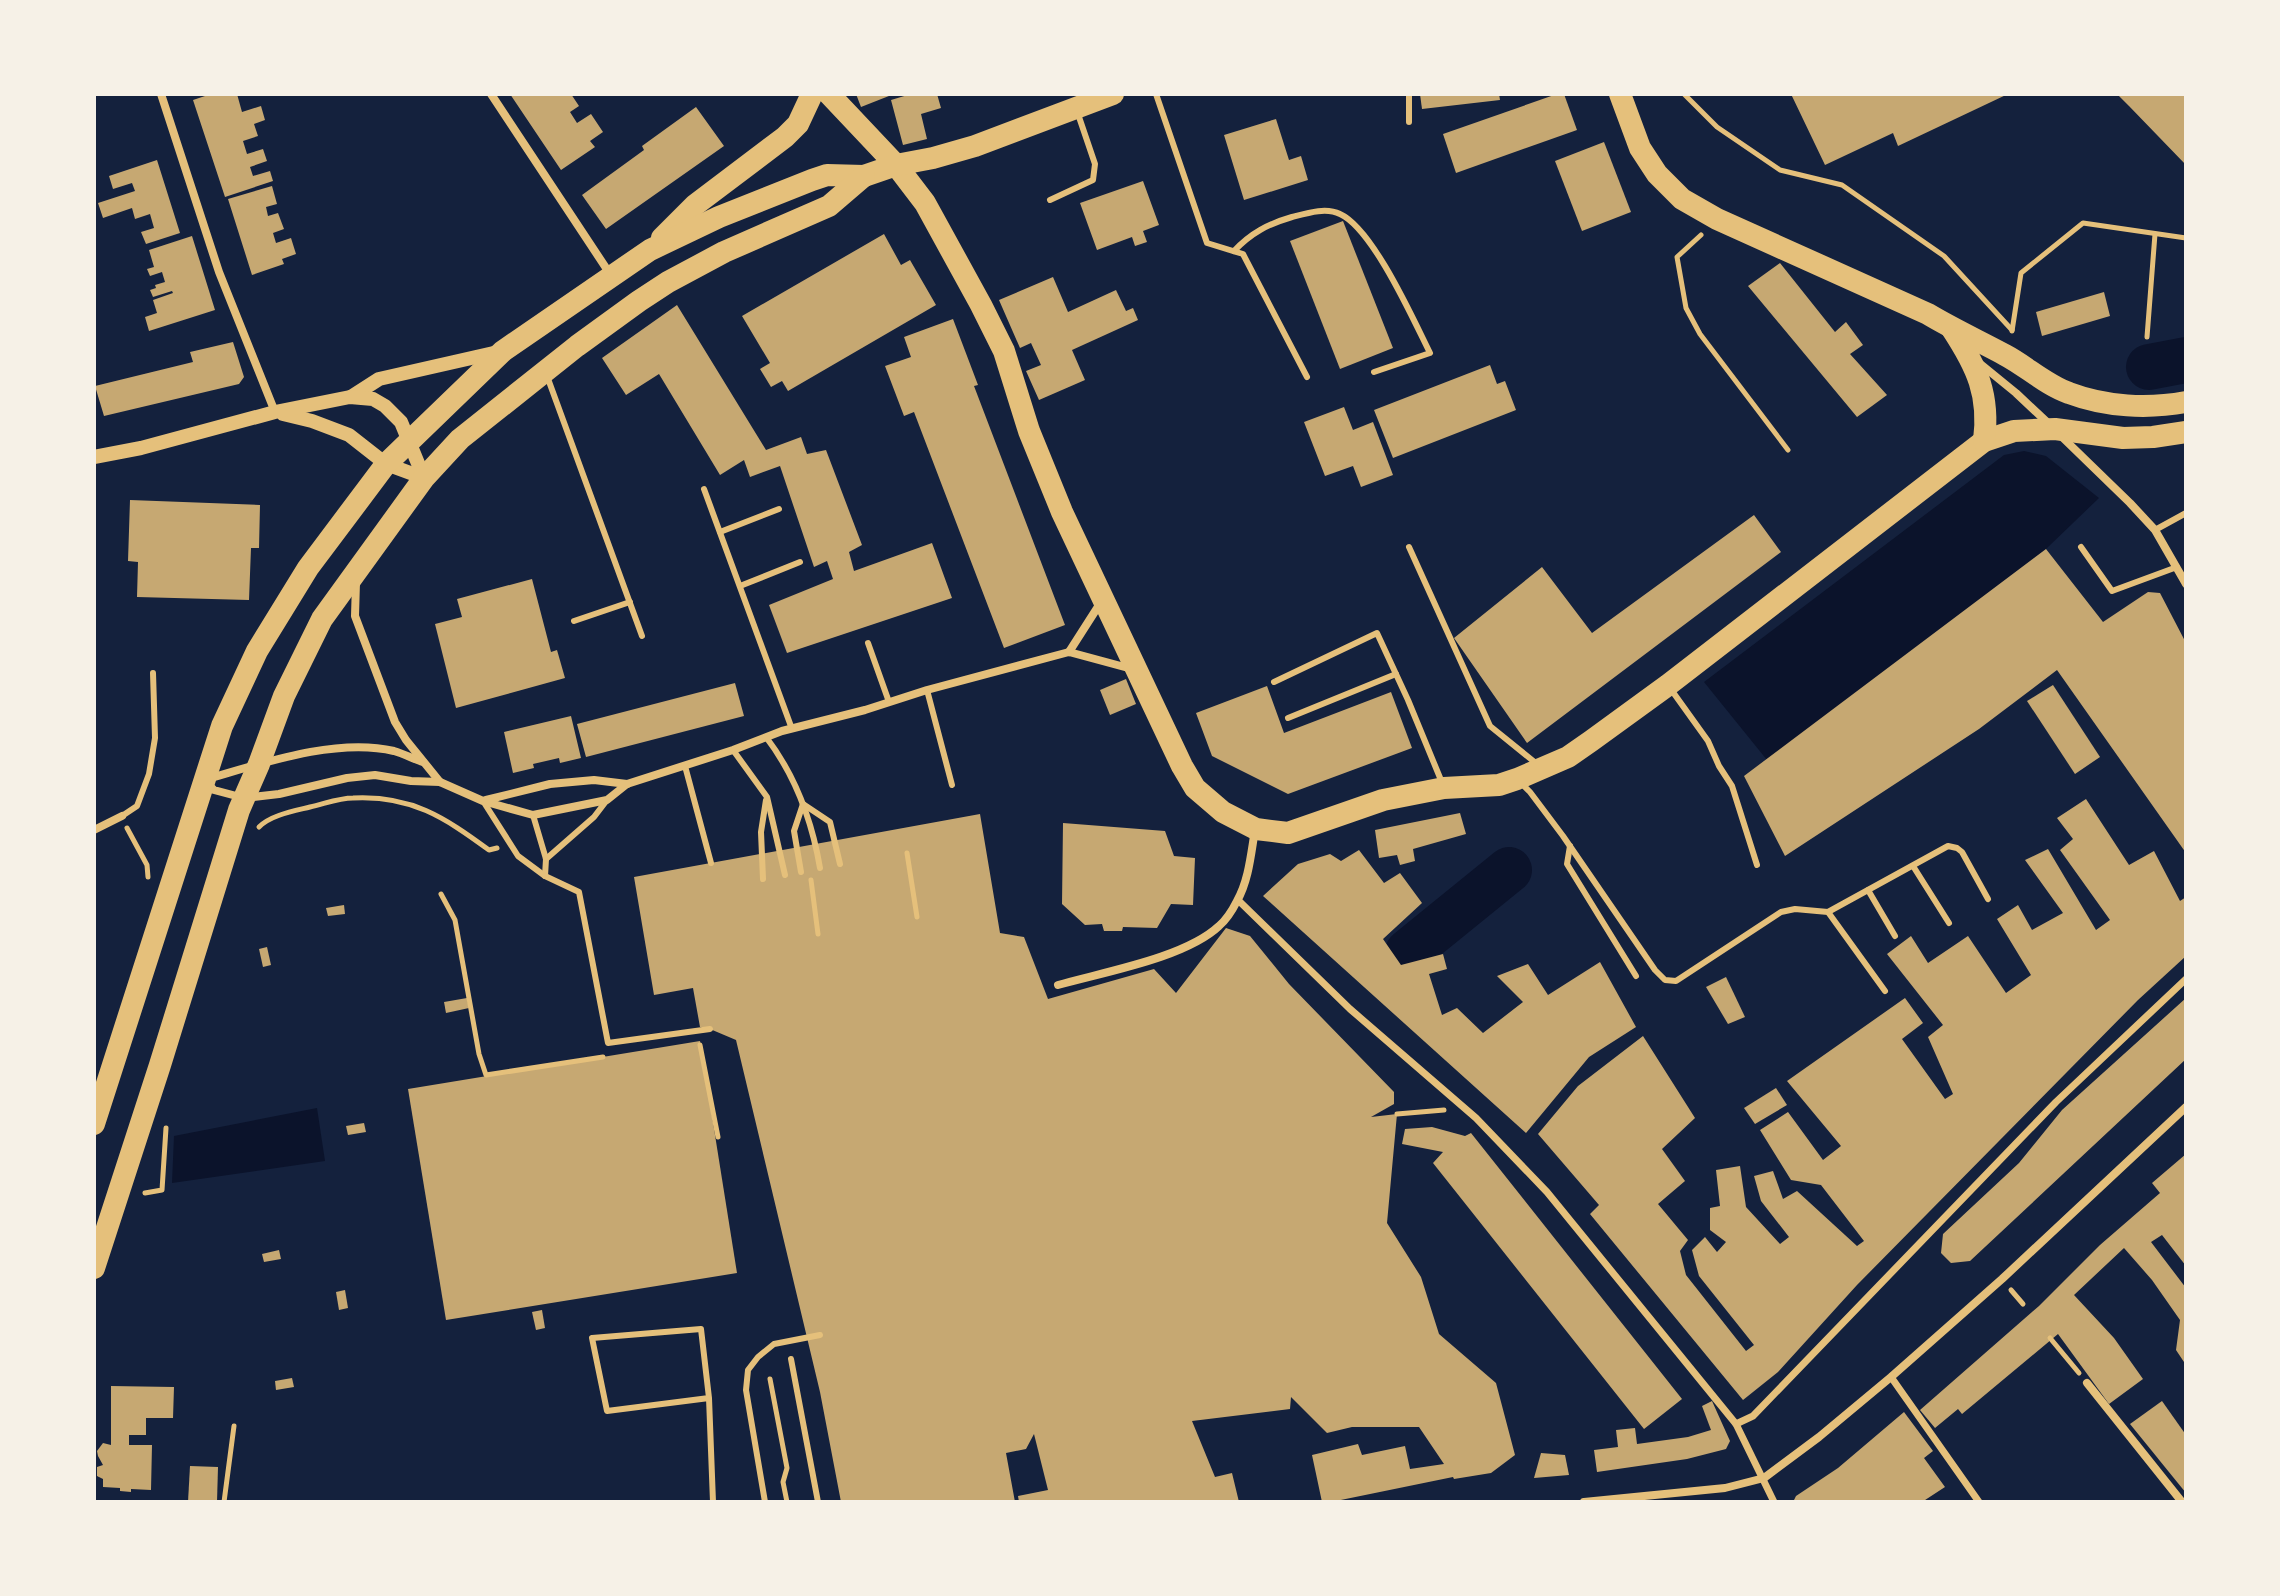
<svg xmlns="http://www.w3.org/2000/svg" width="2280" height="1596" font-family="'Alegreya Sans',sans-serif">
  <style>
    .water { fill: #0b132b }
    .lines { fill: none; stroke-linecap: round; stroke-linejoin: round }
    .river { stroke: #0b132b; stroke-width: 46 }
    .building { fill: #c6a872 }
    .path { stroke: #e5c07b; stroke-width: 5 }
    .service { stroke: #e5c07b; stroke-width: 6 }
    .pedestrian { stroke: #e5c07b; stroke-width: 7 }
    .minor { stroke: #e5c07b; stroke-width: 8 }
    .tertiary { stroke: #e5c07b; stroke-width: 14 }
    .trunk { stroke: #e5c07b; stroke-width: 22 }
  </style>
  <rect width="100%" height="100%" fill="#14213d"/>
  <g class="water">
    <polygon points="2024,451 2046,456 2099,498 2046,549 1767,760 1704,682 2004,455"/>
    <polygon points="317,1108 325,1161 172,1183 174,1136"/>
  </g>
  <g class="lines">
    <g class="river">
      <polyline points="2149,367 2186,360"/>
      <polyline points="1408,952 1509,870"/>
    </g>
  </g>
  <g class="building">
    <polygon points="211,94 237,94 242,112 261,106 265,120 254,124 258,136 243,141 247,154 263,149 267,161 250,167 253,176 270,171 273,181 225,197 193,100"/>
    <polygon points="510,94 571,94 579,106 570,112 577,123 591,114 603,132 590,141 595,147 561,170"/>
    <polygon points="856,94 894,94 861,107"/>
    <polygon points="911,94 937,94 941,108 921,114 927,139 903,145 891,100"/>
    <polygon points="1420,94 1499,94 1500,100 1422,109"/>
    <polygon points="1557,94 1564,94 1577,130 1456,173 1443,134"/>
    <polygon points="1791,94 2008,94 1898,146 1893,133 1825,165"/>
    <polygon points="2117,94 2186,94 2186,165 2129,106"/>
    <polygon points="696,107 724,146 606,229 582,195 644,150 642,146"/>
    <polygon points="1276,119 1289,160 1301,156 1308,180 1244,200 1224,135"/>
    <polygon points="1604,142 1631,212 1582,231 1555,161"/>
    <polygon points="157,160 180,233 146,244 141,232 154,228 150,214 135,219 132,208 103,218 98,203 135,191 132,183 113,189 109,176"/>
    <polygon points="1143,181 1159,225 1143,231 1147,242 1135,246 1132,237 1097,250 1080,203"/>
    <polygon points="272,186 277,204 266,207 268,216 278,213 284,229 273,233 276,243 291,238 296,254 282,259 284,264 252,275 228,199"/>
    <polygon points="1343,221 1393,348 1340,369 1290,241"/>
    <polygon points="884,234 901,265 910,260 936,305 788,391 782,381 771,387 760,369 770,363 742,316"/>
    <polygon points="192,236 215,310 149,331 145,317 157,313 153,300 173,293 172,291 153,297 150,290 156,288 155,285 165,282 162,272 150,276 147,269 154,267 149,250"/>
    <polygon points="1780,263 1835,332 1846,322 1863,345 1850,354 1887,395 1857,417 1748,286"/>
    <polygon points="1053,277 1068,312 1116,290 1126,311 1133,308 1138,320 1072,350 1085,380 1039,400 1026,371 1041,365 1031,343 1020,348 999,300"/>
    <polygon points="2104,292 2110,316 2042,336 2036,312"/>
    <polygon points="677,305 766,450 801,437 807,454 826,450 862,545 849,552 854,571 932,543 952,598 787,653 769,605 833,579 827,561 814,567 780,466 750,477 744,460 720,475 659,374 626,395 602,358"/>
    <polygon points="953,319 978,385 974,386 1065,625 1004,648 914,412 904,416 885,366 911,357 904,337"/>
    <polygon points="233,342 244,377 239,384 104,416 95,386 193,362 190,352"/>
    <polygon points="1490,365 1497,384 1505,381 1516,410 1393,458 1374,410"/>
    <polygon points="1344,407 1353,430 1373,422 1393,475 1361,487 1353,466 1325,476 1304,422"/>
    <polygon points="130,500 260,505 259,548 251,548 249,600 137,597 138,562 128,561"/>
    <polygon points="1754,515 1781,552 1527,743 1454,638 1542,567 1592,633"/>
    <polygon points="2046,549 2103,622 2148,592 2160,593 2186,643 2186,853 2057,670 1979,729 1785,856 1744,776"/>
    <polygon points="532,579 551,652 557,650 565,678 456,708 435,624 462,617 457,599"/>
    <polygon points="1126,679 1136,704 1110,715 1100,690"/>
    <polygon points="735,683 744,716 586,757 577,724"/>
    <polygon points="2053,685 2100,757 2075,774 2027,701"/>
    <polygon points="1267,686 1284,733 1391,692 1412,748 1288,794 1212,756 1196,713"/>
    <polygon points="571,716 581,758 560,763 559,758 533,764 534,768 513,773 504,732"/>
    <polygon points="2086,799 2129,865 2154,851 2180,901 2186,897 2186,956 2138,1000 1857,1285 1778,1372 1743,1400 1590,1214 1599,1205 1538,1134 1578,1086 1643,1036 1695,1118 1662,1149 1685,1181 1658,1204 1688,1240 1680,1251 1686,1275 1746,1351 1754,1345 1699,1276 1692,1250 1705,1237 1717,1252 1726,1242 1710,1230 1710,1208 1720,1206 1716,1170 1740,1166 1746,1207 1780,1244 1789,1237 1761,1201 1754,1176 1773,1171 1783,1199 1797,1191 1857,1246 1864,1241 1821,1185 1791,1180 1760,1130 1788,1112 1823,1160 1841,1146 1787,1081 1905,998 1923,1023 1902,1039 1945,1099 1953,1094 1928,1037 1943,1025 1887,954 1911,936 1928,963 1968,936 2006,993 2031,975 1997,919 2018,905 2032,930 2063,913 2025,860 2048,849 2096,930 2110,920 2060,850 2073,839 2057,818"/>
    <polygon points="1460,813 1466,834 1413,849 1415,861 1400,865 1397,855 1379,858 1375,830"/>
    <polygon points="980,814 1000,933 1024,937 1048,999 1154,969 1176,993 1226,928 1250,936 1289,984 1394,1092 1394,1104 1371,1117 1397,1114 1387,1223 1421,1277 1439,1334 1496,1383 1515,1455 1491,1473 1454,1479 1453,1477 1331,1502 1322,1502 1312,1455 1358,1444 1362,1455 1405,1446 1410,1469 1444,1464 1419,1427 1352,1427 1327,1433 1291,1397 1290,1409 1192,1421 1215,1477 1232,1473 1239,1502 1019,1502 1018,1496 1048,1490 1034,1434 1026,1449 1006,1453 1015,1502 841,1502 820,1392 736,1040 710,1029 700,1027 693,988 654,995 634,877"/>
    <polygon points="1063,823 1165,831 1174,856 1195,858 1193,905 1171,904 1157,928 1123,927 1122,931 1104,931 1102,924 1085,925 1062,904"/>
    <polygon points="1359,850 1384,883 1400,873 1422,903 1383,939 1401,965 1443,954 1447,969 1429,974 1442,1015 1457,1008 1483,1033 1523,1002 1497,976 1528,964 1548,995 1600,962 1636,1027 1589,1057 1526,1133 1263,896 1298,864 1330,854 1341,861"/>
    <polygon points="344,905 345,914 328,916 326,908"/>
    <polygon points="267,947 271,965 263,967 259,949"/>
    <polygon points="1726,977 1745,1017 1728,1024 1706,987"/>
    <polygon points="467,998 469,1008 446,1013 444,1002"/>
    <polygon points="2186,998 2186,1059 1970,1261 1951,1263 1941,1253 1943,1234 2019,1163 2062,1110"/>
    <polygon points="700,1041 737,1273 446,1320 408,1089"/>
    <polygon points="1776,1088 1787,1105 1755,1124 1744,1108"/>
    <polygon points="364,1123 366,1132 348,1135 346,1126"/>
    <polygon points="1432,1127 1465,1136 1471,1133 1682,1399 1644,1429 1433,1163 1443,1152 1402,1144 1405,1129"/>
    <polygon points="2186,1154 2186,1266 2162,1235 2151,1242 2186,1288 2186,1365 2176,1350 2180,1320 2152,1280 2124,1248 2074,1295 2114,1338 2143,1379 2109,1404 2058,1334 1962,1414 1958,1409 1935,1428 1920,1410 2039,1306 2100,1245 2160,1193 2152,1183"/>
    <polygon points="279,1250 281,1259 264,1262 262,1254"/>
    <polygon points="345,1290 348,1308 339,1310 336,1292"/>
    <polygon points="542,1310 545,1328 536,1330 532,1312"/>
    <polygon points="292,1378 294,1387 276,1390 275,1381"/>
    <polygon points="111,1386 174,1387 173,1418 146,1418 146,1435 129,1435 129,1445 152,1445 151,1490 131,1489 131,1492 120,1491 120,1488 103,1487 103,1479 97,1476 97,1467 103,1465 98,1456 97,1451 103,1443 111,1445"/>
    <polygon points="1712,1401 1730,1441 1726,1449 1687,1459 1597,1472 1594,1450 1618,1447 1616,1430 1635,1428 1637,1444 1688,1437 1711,1430 1702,1406"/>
    <polygon points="2162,1401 2186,1435 2186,1493 2130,1424"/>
    <polygon points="1904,1412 1933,1451 1924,1458 1945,1487 1922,1502 1793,1502 1796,1496 1838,1468"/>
    <polygon points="1541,1453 1565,1455 1569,1475 1534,1478"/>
    <polygon points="190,1466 218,1467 217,1502 188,1502"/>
  </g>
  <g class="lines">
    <g class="path">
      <polyline points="1684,94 1717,127 1780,170 1842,185 1944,256 2012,330"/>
      <polyline points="1701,235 1677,257 1686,308 1700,334 1788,450"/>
      <polyline points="2012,331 2021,273 2083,223 2186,238"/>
      <polyline points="2147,337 2155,234"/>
      <path d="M259,827C271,815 294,811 310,807C324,804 339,798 353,798C411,795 444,817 489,850L497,848"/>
      <polyline points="127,828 147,865 148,877"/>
      <polyline points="907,853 917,917"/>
      <polyline points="811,880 818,934"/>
      <polyline points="441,894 455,920 479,1054 486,1075 603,1057"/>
      <polyline points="700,1045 718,1137"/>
      <polyline points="1397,1114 1444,1110"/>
      <polyline points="145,1193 162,1190 166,1128"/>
      <polyline points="2011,1290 2023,1304"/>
      <polyline points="2050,1338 2079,1373"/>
      <polyline points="770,1379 787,1468 783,1482 787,1502"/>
      <polyline points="224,1502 234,1426"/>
    </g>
    <g class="service">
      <polyline points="1156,94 1207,243 1243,254 1307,377"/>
      <polyline points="1409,94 1409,122"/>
      <polyline points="1050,200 1093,180 1095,164 1077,111"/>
      <path d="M1234,251C1251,233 1268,224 1292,217C1307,213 1326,207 1340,214C1373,229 1413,319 1430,353L1374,372"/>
      <polyline points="547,376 642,636"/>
      <polyline points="704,489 792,729"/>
      <polyline points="2155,530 2186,513"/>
      <polyline points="720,532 779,509"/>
      <polyline points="1409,547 1490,726 1537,764"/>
      <polyline points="2081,547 2112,591 2177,567"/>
      <polyline points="740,586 800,562"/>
      <polyline points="574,621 630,602"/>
      <polyline points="868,643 889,702"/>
      <polyline points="1274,682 1377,633 1408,700 1443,785"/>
      <polyline points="1670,688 1708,741 1719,766 1732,786 1757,865"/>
      <polyline points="927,690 952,785"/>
      <polyline points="1288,718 1396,674"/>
      <path d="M766,737C795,775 812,821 820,868"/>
      <polyline points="733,750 767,797 785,875"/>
      <polyline points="685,766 711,863"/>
      <polyline points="1520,782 1530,792 1563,836 1655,970 1665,980 1676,981 1781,912 1795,909 1828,912 1885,991"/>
      <polyline points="483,801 518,856 545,876 579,892 608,1043 710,1029"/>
      <polyline points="803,804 830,822 840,864"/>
      <polyline points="533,815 546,859 545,876"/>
      <polyline points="122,816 137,806 149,774 155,738 153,673"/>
      <polyline points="1570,846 1567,864 1636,976"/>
      <polyline points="546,859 594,817 607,800"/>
      <polyline points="1913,866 1949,923"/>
      <polyline points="801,872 794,831 803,804"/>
      <polyline points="763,879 761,832 766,800"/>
      <polyline points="1868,890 1895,936"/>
      <polyline points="1828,912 1948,846 1957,848 1962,852 1988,899"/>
      <polyline points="791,1359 818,1502"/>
      <polyline points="709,1398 607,1411 592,1338 701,1329 709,1398 713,1502"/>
      <polyline points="765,1502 746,1390 748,1370 758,1357 774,1344 820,1335"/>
    </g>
    <g class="pedestrian">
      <polyline points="1238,900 1350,1009 1476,1118 1547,1192 1736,1424 1774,1502"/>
      <polyline points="1891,1377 1979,1502"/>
      <polyline points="1736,1424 1753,1416 2056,1102 2186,979"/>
    </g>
    <g class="minor">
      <polyline points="161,94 219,272 275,412"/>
      <polyline points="491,94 610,274"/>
      <polyline points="1978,362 2016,393 2049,424"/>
      <polyline points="2061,436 2130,503 2155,530 2186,584"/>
      <polyline points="356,582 355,616 395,722 406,740 440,782"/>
      <polyline points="1069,652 1101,602"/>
      <path d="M423,762C414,759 404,754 394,751C336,737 260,764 204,780L214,790L244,798L279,794L347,778L375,775L411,781L440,782L483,801L533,815L607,800L627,784L733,750L782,731L865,710L927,690L1069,652L1132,669"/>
      <polyline points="486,800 550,784 594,780 627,784"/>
      <polyline points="94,830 122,816"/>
      <path d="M1058,985C1103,972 1185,958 1219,926C1226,920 1233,909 1237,901C1249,880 1251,853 1255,830"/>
      <polyline points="2087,1383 2182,1502"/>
      <polyline points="1584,1502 1725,1488 1764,1478 1819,1437 1891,1377 2002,1279 2186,1107"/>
    </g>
    <g class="tertiary">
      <polyline points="351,397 379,379 498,352"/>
      <polyline points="283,414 312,421 349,435 386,464 424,478"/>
      <polyline points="94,457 141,448 275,412 350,397 373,399 385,406 401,422 424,478"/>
    </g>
    <g class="trunk">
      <polyline points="829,94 896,165 925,203 981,305 1004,351 1029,431 1062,512 1182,766 1195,788 1223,812 1256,829 1288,833 1383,800 1444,788 1499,785 1517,779 1568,757 1591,741 1668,685 1984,441 2014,431 2055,429 2123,438 2153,437 2186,432"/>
      <path d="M1620,94L1640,148L1657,174L1682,199L1717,219L1928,314C1953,329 1979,341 2005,355C2026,366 2046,385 2069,393C2106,407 2148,409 2186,402"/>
      <polyline points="662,238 695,205 785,137 798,124 812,94"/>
      <path d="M1952,329C1977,367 1990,395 1984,441"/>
      <polyline points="94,1124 222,726 257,651 308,568 386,464 503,351 650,250 719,217 812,180 827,175 864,176 896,165 933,158 975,146 1113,94"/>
      <polyline points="94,1268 160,1065 239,810 259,764 284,696 322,619 424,478 460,439 577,346 639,301 668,282 724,252 829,206 864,176"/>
    </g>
  </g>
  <rect width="2280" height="1596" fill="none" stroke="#f6f1e7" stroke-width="192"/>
</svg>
